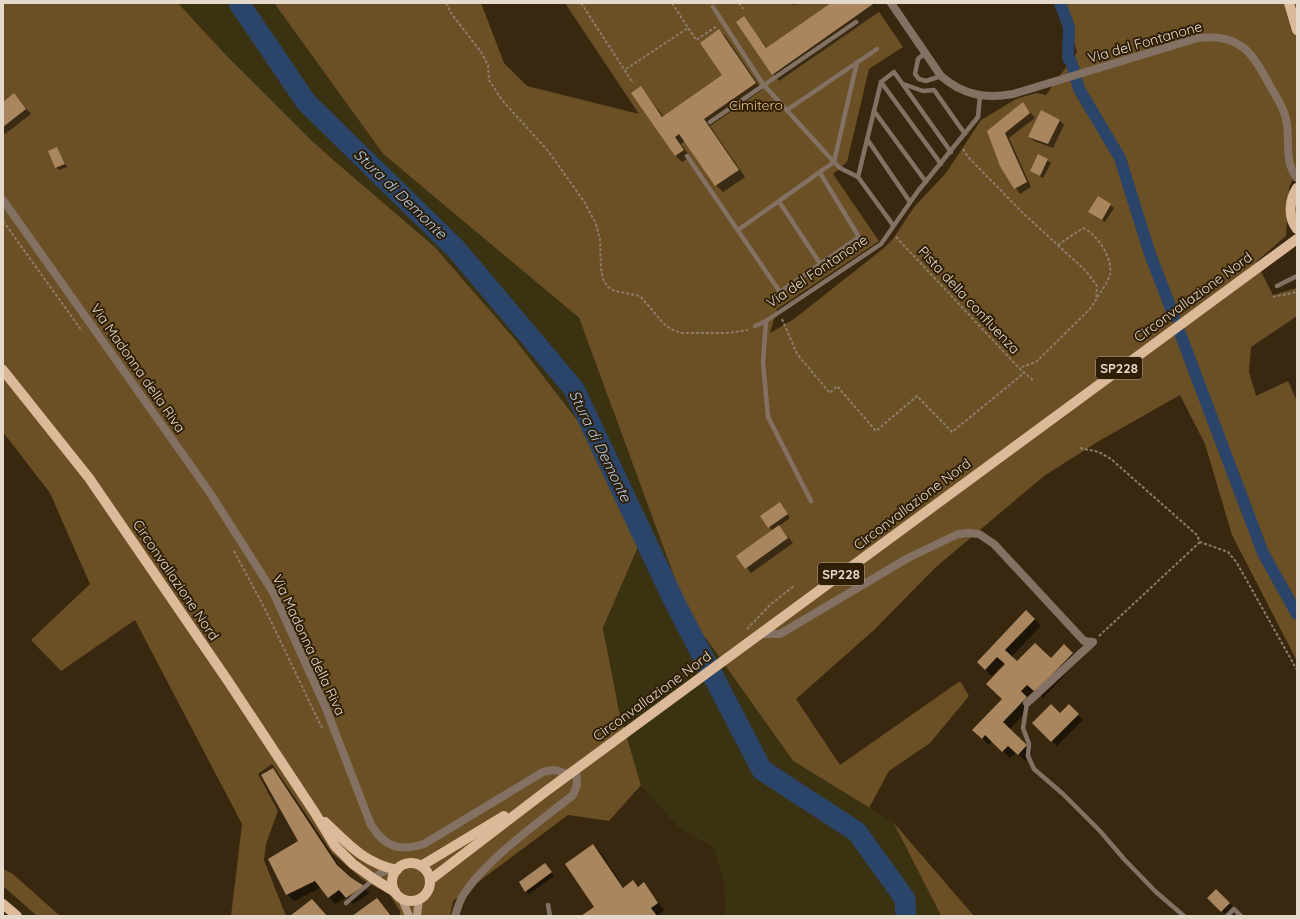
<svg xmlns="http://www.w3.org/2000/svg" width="1300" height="919" font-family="Quicksand,sans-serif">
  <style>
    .green { fill: #6b4f25 }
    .sand { fill: #3b3212 }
    .shadow { fill: #0007 }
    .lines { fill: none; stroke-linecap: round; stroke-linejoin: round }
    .canal { stroke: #2a4569; stroke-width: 12 }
    .river { stroke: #2a4569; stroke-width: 21 }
    .building { fill: #a9865e }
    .path { stroke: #8b7e6a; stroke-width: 2; stroke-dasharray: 3 2; stroke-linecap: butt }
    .service { stroke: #837263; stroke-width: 4.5 }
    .minor { stroke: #837263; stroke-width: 8 }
    .secondary { stroke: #b59a81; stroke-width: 8 }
    .primary { stroke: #dcb999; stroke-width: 10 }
    .labels { text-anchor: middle; stroke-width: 4; stroke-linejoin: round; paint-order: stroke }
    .shield { fill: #2e1e05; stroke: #ada190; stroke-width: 1 }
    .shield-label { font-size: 13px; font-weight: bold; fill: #e4d9cb }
    .street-label { font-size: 14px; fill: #e4d9cb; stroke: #2e1e05 }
    .park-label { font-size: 14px; fill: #f2c481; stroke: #2e1e05 }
    .water-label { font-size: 15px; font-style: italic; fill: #b2cef2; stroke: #2e1e05 }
  </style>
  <rect width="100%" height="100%" fill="#38280f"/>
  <g class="green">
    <polygon points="3,3 178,3 228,57 330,157 435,247 514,338 578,421 639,545 603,628 619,710 641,785 609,821 568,815 453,901 450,916 400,916 400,911 389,894 363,880 332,853 272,764 258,774 278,811 266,844 264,860 286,916 231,916 242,824 135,620 61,671 31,640 90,584 50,493 3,432"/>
    <polygon points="274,3 481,3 504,63 527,86 639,114 565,3 873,3 903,47 869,69 847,162 833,174 879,241 777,309 770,333 794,319 884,248 893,239 914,207 946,173 981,120 1016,99 1036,93 1046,95 1077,52 1064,3 1297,3 1297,170 1289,188 1286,236 1256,262 1273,295 1297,288 1297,316 1251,347 1249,372 1256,396 1288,381 1297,401 1297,661 1232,535 1205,444 1180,395 1099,441 1044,476 936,567 874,630 796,699 840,765 960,681 969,696 930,743 889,771 869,808 793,761 687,612 579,318 383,154"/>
    <polygon points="893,822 974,916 941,916"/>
    <polygon points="3,869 13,874 60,916 37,916 3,886"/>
  </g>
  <polygon class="sand" points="178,3 274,3 383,154 579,318 687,612 793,761 893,822 941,916 725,916 724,881 714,848 678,827 641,785 619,710 603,628 639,545 578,421 514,338 435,247 313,142 228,57"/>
  <g class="shadow">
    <polygon points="790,3 802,3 794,5"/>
    <polygon points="833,3 874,3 879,12 779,81 773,74 744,18 767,48"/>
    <polygon points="719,31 726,37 762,90 710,126 745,177 723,192 716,185 685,141 681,144 690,157 682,162 676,156 641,88 664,117 723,75"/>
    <polygon points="14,95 31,114 5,134 3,132 3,103"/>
    <polygon points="1023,104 1035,118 1009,138 1031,187 1020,194 1001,166 988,131"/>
    <polygon points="1059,120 1064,125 1053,148 1034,141 1029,137"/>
    <polygon points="57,148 67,167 59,170 56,167"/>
    <polygon points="1039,155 1051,163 1043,178 1031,171"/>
    <polygon points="1110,205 1114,208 1105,222 1089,212"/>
    <polygon points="783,506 790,518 779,526 793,543 751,573 738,557 773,531 769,527"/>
    <polygon points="1026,611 1041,626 1011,657 1017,663 1051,660 1064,646 1079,660 1043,698 1035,691 1027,699 1033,704 1010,729 1033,752 1025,761 1016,752 1010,758 992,741 989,745 974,730 1003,699 1006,664 1005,662 992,676 978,662"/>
    <polygon points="1069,705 1083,720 1057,746 1033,723 1060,715"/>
    <polygon points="273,769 279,776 343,872 370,893 353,904 346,897 335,904 322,887 294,901 287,894 300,841"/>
    <polygon points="593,845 600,852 624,888 633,882 639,887 644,884 664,910 658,916 583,916 596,907"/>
    <polygon points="548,867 554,876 529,894 526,891"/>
    <polygon points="1216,890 1232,906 1225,914 1208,898"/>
  </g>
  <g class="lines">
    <g class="canal">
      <polyline points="1060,3 1069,27 1068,58 1071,61 1079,89 1120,158 1150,254 1174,316"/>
      <polyline points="1180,333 1263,553 1297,614"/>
    </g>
    <polyline class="river" points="239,3 306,102 456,249 574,389 675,603 762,770 857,832 905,899 906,916"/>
  </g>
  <g class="building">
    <polygon points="831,3 872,3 873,4 772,75 736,22 744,16 766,48"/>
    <polygon points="719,29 756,83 704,119 739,170 715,186 679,134 675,137 684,150 675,156 631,93 641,86 662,117 722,75 700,43"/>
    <polygon points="14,93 26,109 3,127 3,102"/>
    <polygon points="1023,102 1030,113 1005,133 1027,182 1014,189 1000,166 987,131"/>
    <polygon points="1041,110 1060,120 1048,144 1028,137"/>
    <polygon points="57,147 65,164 55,168 48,151"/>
    <polygon points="1038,154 1048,159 1040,176 1030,171"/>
    <polygon points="1098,196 1111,204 1102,220 1088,212"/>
    <polygon points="780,502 788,514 768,528 760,516"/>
    <polygon points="779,525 788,538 745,569 736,556"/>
    <polygon points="1026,610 1035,619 1005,650 1017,661 1035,643 1051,658 1064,644 1073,653 1035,692 1027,685 1021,691 1027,697 1003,722 1027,745 1018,755 1008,746 1002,752 985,735 982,739 972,730 1002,699 986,684 1005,664 997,657 985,670 977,662"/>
    <polygon points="1051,704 1060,713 1069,704 1079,714 1051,742 1032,723"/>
    <polygon points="273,768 337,865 350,877 364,886 346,898 339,890 328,898 315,881 286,895 268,859 298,841 261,775"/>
    <polygon points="593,844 623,888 633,880 638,887 644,882 658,903 651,908 657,916 581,916 594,907 565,864"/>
    <polygon points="545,863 552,872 525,892 519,882"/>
    <polygon points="1216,889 1230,903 1221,912 1207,898"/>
    <polygon points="377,898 391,916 352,916"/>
    <polygon points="312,899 327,916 290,916"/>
  </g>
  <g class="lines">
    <g class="path">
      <polyline points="446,3 451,13 481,52 488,65 489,80 502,100 549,152 585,203 596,224 600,240 601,268 603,279 608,287 615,291 640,296 664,324 671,329 681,333 728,333 748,330"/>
      <polyline points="581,3 633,83"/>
      <polyline points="672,3 696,40 717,26"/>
      <polyline points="739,3 743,9"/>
      <polyline points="578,4 579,3"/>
      <polyline points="626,69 688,28"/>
      <polyline points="963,149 968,157 1024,214 1086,271 1097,286 1096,300 1090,309 1036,362 1019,368"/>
      <polyline points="3,221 82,331"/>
      <polyline points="896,237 1019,368 1034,381"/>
      <path d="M1058,245L1083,228C1097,234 1113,258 1110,274C1108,282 1101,292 1096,299"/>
      <polyline points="1273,297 1297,292"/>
      <polyline points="782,319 797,354 830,393 837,386 876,431 917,396 952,432 1024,373"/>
      <polyline points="1080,448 1099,452 1111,459 1197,535 1200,542 1228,552 1237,563 1297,670"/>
      <polyline points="234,551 265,609 322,728"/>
      <polyline points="747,629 771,604 794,586"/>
      <polyline points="1099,636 1200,542"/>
    </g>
    <g class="service">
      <polyline points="713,7 763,84 834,162 840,168 858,177"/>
      <polyline points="925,53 918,59 915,74 919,79 926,81 941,76"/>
      <polyline points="881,82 941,164"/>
      <polyline points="903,84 923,91 934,90 965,134"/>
      <polyline points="787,110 877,49"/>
      <polyline points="874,111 926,182"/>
      <polyline points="710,122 856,22"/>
      <polyline points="867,139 910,202"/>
      <polyline points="687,156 780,292 859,237 820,173"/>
      <polyline points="780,203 821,265"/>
      <polyline points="893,225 858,177 881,82 894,72 951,152"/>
      <polyline points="738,230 834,162 857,62"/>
      <polyline points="1277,286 1297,276"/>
      <polyline points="766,321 763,362 768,417 811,501"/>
      <polyline points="755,326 766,321 881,244 918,191 978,117 980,96"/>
      <polyline points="1027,703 1023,728 1029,744 1028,756 1034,769 1063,794 1100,831 1124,859 1156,892 1184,916"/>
      <polyline points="346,903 374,879"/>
      <polyline points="548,905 550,916"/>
      <polyline points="1227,916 1234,909 1241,916"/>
    </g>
    <g class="minor">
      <path d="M891,3L941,76C963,95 985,99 1013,94L1198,38C1240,33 1252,52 1270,86C1276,96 1284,108 1286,119C1291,140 1283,160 1297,178"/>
      <path d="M3,200L210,493L273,592L325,706L371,825C385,847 399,852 424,844L543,772C553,769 559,770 568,775"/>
      <polyline points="761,634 780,634 908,558 958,534 968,533 979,534 994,544 1084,641 1093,642 1027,703"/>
      <polyline points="374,879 382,872 391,869"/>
      <path d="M455,916C458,907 460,898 466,891C491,856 539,822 573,795L577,785L576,769"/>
    </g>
    <g class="secondary">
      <polyline points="402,899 409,916"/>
      <polyline points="417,916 419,899"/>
    </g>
    <g class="primary">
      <polyline points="1289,3 1297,30"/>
      <path d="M1297,188C1289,200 1288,218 1297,229"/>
      <polyline points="3,370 89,478 228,681 315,813 335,846 353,864 374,879 395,892"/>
      <path d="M325,822C348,844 364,863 397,870"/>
      <circle cx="411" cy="882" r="19"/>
      <polyline points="421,866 504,816"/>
      <polyline points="430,880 545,792 1297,239"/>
      <polyline points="3,904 17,916"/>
    </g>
  </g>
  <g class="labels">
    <g class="shield">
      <rect x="1096" y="357" width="46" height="22" rx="3"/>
      <rect x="818" y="563" width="46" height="22" rx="3"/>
    </g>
    <g class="shield-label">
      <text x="1119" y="373">SP228</text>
      <text x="841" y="579">SP228</text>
    </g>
    <g class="street-label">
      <text transform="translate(1145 42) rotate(-16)" y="5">Via del Fontanone</text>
      <text transform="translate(817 271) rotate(-34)" y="5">Via del Fontanone</text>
      <text transform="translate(1193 297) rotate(-36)" y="5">Circonvallazione Nord</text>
      <text transform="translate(969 300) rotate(47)" y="5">Pista della confluenza</text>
      <text transform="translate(138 368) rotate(55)" y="5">Via Madonna della Riva</text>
      <text transform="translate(912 504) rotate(-37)" y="5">Circonvallazione Nord</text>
      <text transform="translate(176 580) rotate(56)" y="5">Circonvallazione Nord</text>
      <text transform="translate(309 645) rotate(65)" y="5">Via Madonna della Riva</text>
      <text transform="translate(652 696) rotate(-36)" y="5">Circonvallazione Nord</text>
    </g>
    <g class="park-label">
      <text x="756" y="110">Cimitero</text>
    </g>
    <g class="water-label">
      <text transform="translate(400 194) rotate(44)" y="5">Stura di Demonte</text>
      <text transform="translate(600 446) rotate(64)" y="5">Stura di Demonte</text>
    </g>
  </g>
  <rect width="1300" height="919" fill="none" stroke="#e4d9cb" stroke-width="8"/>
</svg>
